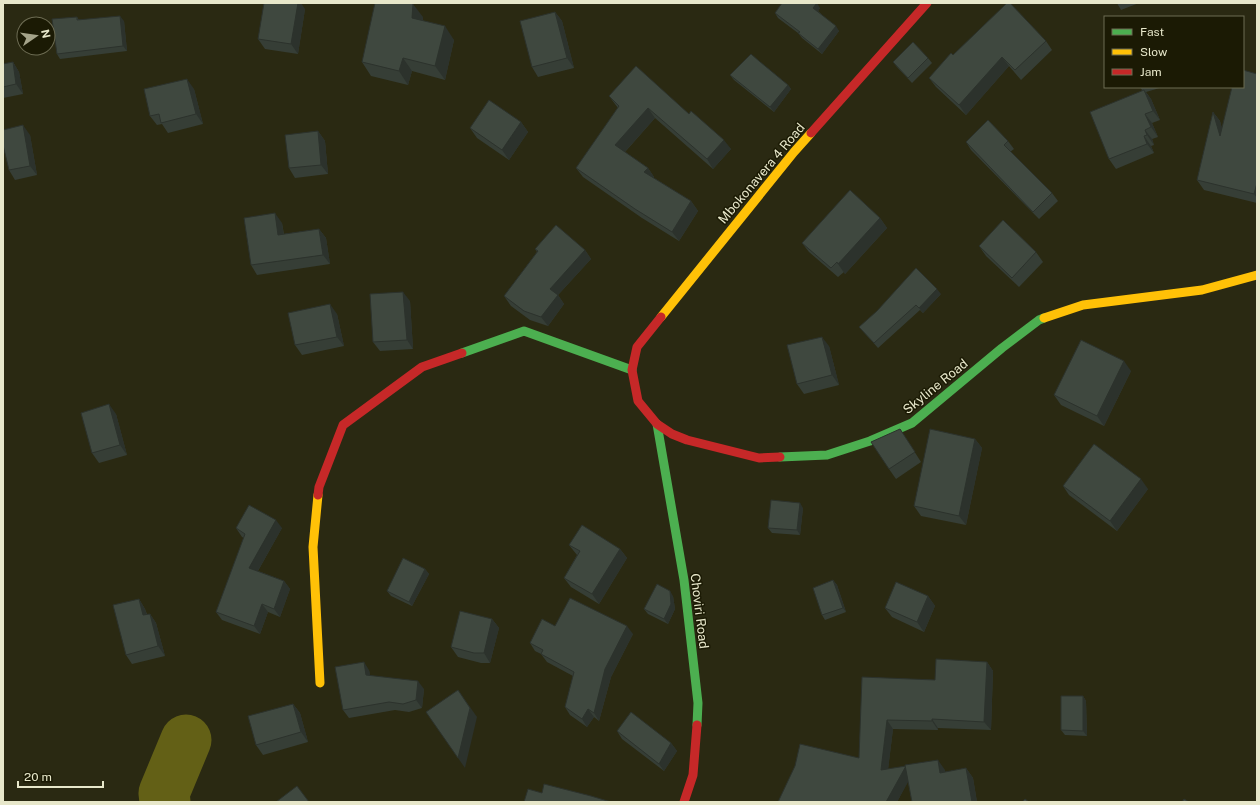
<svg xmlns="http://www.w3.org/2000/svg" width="1260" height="805" font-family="'Public Sans',sans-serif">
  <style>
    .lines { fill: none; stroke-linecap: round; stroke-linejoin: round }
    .river { stroke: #636016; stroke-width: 51 }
    .fast { stroke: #4caf50; stroke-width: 9 }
    .slow { stroke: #ffc107; stroke-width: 9 }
    .jam { stroke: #c62828; stroke-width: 9 }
    .wall { fill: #363e36 }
    .shaded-wall { fill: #2c322c }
    .building { fill: #3f483f; stroke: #2c322c }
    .labels { text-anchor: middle; stroke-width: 3; stroke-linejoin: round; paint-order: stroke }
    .street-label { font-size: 13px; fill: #e7e7ca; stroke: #1b1a04 }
  </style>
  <rect width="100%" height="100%" fill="#2a2912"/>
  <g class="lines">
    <polyline class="river" points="165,802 164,793 186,740"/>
    <g class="fast">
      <polyline points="462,353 524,331 632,370"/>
      <polyline points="657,424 684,580 698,703 697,725"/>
      <polyline points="780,457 827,455 870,441 912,423 1002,348 1039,320 1044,318"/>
    </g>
    <g class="slow">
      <polyline points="661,317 794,152 811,133"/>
      <polyline points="1044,318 1083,305 1202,290 1257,275"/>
      <polyline points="318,495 313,547 320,683"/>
    </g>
    <g class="jam">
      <polyline points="811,133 927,3"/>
      <polyline points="661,317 637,347 632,370 638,401 657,424 672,434 687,440 759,458 780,457"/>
      <polyline points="318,495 319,487 343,425 422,367 462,353"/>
      <polyline points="684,802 693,775 697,725"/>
    </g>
  </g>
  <g class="wall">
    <polygon points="558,3 577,3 559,4"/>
    <polygon points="1117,3 1139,3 1121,10"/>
    <polygon points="820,8 818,11 839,31 822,54 802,38 798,33 778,18 775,13"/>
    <polygon points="305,9 298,54 265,49 258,39"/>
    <polygon points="555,12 562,21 574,68 538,77 532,67"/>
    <polygon points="77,17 79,20 124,21 127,51 60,59 57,54"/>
    <polygon points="423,17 423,21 454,40 445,80 412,71 408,85 371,76 362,62"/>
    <polygon points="1046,41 1052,50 1021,80 1009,66 966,115 936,87 929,78 953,55"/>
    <polygon points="928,58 932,63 912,83 897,67 893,62"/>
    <polygon points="759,61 788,85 791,89 774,112 734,80 730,75"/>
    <polygon points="13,62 19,72 23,94 3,98 3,64"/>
    <polygon points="1257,74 1257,203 1204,190 1197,180 1213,112 1220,121 1222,129"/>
    <polygon points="1140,87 1163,87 1146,92 1151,99 1160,120 1152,123 1158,137 1152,139 1154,145 1151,146 1154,153 1116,169 1109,159 1142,90"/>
    <polygon points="194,89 203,124 168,133 162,124 157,125 150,116"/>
    <polygon points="609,96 689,114 731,149 713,169 655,118 625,152 648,168 654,177 654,178 691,201 698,211 679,241 642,218 583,177 576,168 618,108"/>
    <polygon points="521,122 528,132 509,160 477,138 470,128"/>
    <polygon points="318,131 325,141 328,174 295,178 289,168"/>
    <polygon points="30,135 37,175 15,180 9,170"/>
    <polygon points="1008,141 1014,149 1010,152 1052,193 1058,201 1039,219 971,150 966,142"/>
    <polygon points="880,218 887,228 845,274 844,272 838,277 809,252 802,243"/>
    <polygon points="282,223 284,234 319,229 326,238 330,264 257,275 251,265"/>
    <polygon points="979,246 1036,252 1043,262 1019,287 986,256"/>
    <polygon points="535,249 585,250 591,259 558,295 564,304 548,326 530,320 511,306 504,296 537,252"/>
    <polygon points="941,294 923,313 920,310 878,348 863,331 859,327"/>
    <polygon points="410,301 413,349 380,351 373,342"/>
    <polygon points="337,314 344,346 302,355 295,345"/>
    <polygon points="829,346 839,385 804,394 797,384"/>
    <polygon points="1131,371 1104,426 1061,405 1054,395"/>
    <polygon points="116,414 127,455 99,463 92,453"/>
    <polygon points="900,429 921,462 896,479 889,469"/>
    <polygon points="975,439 982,448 966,525 921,516 914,506"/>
    <polygon points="1063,486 1148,489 1117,531 1069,495"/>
    <polygon points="803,508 800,535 772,533 768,528"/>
    <polygon points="236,528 282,528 258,571 284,581 290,589 280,617 268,612 260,634 222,620 216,612 244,538 242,537"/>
    <polygon points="569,545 620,549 627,558 599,604 571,587 564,578 577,555"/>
    <polygon points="425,569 429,574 412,606 391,596 387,591"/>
    <polygon points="833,580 837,585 846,612 825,620 822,615"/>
    <polygon points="673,596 675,609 668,624 648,614 644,609"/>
    <polygon points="928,596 935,606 924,632 892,617 885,608"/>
    <polygon points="139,599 145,609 147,614 150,614 156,623 165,656 132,664 126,655"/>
    <polygon points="492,619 499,628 490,663 481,663 458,657 451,647"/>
    <polygon points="555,626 633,634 611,677 599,721 594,717 587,727 570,715 565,707 573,676 547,662 541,654 535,651 530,643"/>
    <polygon points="987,662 993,671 991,730 938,728 938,730 893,729 888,769 945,770 945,772 966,768 973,778 977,802 912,802 908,781 897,802 859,758 862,677 935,680"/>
    <polygon points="369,670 370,676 424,689 422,708 409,712 395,710 349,718 343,710"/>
    <polygon points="1083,696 1086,701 1087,736 1065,735 1061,730"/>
    <polygon points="293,704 300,713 308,742 263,755 256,745"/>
    <polygon points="617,731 671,743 677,751 664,771 622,739"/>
  </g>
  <g class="shaded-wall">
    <polygon points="298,3 301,3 305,9 298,54 291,44"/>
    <polygon points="817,3 820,8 817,13 813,8"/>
    <polygon points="413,4 423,17 422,32 412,18"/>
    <polygon points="555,12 562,21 574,68 567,58"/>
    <polygon points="120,16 124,21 127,51 123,46"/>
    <polygon points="445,26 454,40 445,80 435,66"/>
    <polygon points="836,26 839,31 822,54 818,49"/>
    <polygon points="1002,57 1009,66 966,115 959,105"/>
    <polygon points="403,58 412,71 408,85 399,71"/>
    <polygon points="13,62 19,72 23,94 16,84"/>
    <polygon points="187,79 194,89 203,124 196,114"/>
    <polygon points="788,85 791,89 774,112 770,107"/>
    <polygon points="1144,90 1151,99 1160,120 1153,111"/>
    <polygon points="648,108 655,118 622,155 615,145"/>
    <polygon points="1213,112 1220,121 1227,146 1220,136"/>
    <polygon points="1145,114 1152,123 1158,137 1151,127"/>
    <polygon points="521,122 528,132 509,160 502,150"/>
    <polygon points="23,125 30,135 37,175 30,166"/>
    <polygon points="1145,130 1152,139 1154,145 1147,135"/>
    <polygon points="318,131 325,141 328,174 321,165"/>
    <polygon points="1144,136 1151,146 1154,153 1147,144"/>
    <polygon points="724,140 731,149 713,169 707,159"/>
    <polygon points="648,168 654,177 651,182 644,172"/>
    <polygon points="1257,183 1257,198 1254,194"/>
    <polygon points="691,201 698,211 679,241 672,232"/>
    <polygon points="275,213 282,223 285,244 278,235"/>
    <polygon points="880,218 887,228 845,274 838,264"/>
    <polygon points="319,229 326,238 330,264 323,255"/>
    <polygon points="585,250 591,259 558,295 564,304 548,326 541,317 550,289"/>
    <polygon points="937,289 941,294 923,313 919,308"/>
    <polygon points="403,292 410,301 413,349 407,340"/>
    <polygon points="330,304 337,314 344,346 337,337"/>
    <polygon points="822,337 829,346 839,385 832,375"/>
    <polygon points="1124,361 1131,371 1104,426 1097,416"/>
    <polygon points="109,404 116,414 127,455 120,445"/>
    <polygon points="975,439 982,448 966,525 959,516"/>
    <polygon points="1141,479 1148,489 1117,531 1110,521"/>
    <polygon points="800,503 803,508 800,535 797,530"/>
    <polygon points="276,520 282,528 255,576 249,568"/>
    <polygon points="620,549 627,558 599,604 592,594"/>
    <polygon points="425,569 429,574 412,606 409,602"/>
    <polygon points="833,580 837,585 846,612 843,608"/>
    <polygon points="284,581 290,589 280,617 274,609"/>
    <polygon points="670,591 673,596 675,609 668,624 664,619"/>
    <polygon points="928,596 935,606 924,632 917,622"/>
    <polygon points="139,599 145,609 150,625 143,615"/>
    <polygon points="262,604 268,612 260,634 254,626"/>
    <polygon points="150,614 156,623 165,656 158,646"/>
    <polygon points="492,619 499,628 490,663 484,653"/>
    <polygon points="627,626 633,634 611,677 599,721 594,713 605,669"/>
    <polygon points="364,662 369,670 372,683 366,675"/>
    <polygon points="987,662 993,671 991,730 984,722"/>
    <polygon points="418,681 424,689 422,708 416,700"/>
    <polygon points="458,690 477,717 465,768 458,758"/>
    <polygon points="1083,696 1086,701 1087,736 1083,731"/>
    <polygon points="293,704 300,713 308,742 301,732"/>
    <polygon points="588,709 594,717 587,727 582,719"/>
    <polygon points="932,719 938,728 938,730 932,721"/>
    <polygon points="887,720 893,729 887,779 881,770"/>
    <polygon points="671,743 677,751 664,771 659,764"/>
    <polygon points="938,760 945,770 947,783 940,773"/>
    <polygon points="906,766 912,775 897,802 886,802"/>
    <polygon points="966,768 973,778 977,802 972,802"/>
  </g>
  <g class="building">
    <polygon points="264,3 298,3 291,44 258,39"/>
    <polygon points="375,3 410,3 413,4 412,18 445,26 435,66 403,58 399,71 362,62"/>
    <polygon points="782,3 817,3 813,8 836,26 818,49 798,33 800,32 775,13"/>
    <polygon points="1007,3 1010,3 1046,41 1015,70 1002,57 959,105 929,78 951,53 953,55"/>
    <polygon points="555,12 567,58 532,67 520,21"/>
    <polygon points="120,16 123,46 57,54 52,19 77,17 77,20"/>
    <polygon points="913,42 928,58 908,78 893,62"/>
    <polygon points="751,54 759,61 788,85 770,107 730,75"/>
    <polygon points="13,62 16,84 3,87 3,64"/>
    <polygon points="636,66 689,114 691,111 724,140 707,159 648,108 615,145 648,168 644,172 691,201 672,232 635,209 576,168 619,106 609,96"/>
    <polygon points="1243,70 1257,74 1257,183 1254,194 1197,180 1213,112 1220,136 1232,87 1243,87"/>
    <polygon points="187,79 196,114 161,123 159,114 150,116 144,89"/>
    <polygon points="1144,90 1153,111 1145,114 1151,127 1145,130 1147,135 1144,136 1147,144 1109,159 1090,112"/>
    <polygon points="489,100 521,122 502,150 470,128"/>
    <polygon points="988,120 1008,141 1004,145 1052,193 1033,212 966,142"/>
    <polygon points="23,125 30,166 9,170 3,145 3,130"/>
    <polygon points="318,131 321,165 289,168 285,135"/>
    <polygon points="850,190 880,218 838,264 837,262 831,268 802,243"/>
    <polygon points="275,213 278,235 319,229 323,255 251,265 244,218"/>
    <polygon points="1003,220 1036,252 1012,278 979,246"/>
    <polygon points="556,225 585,250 550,289 558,295 541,317 524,311 504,296 538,251 535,249"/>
    <polygon points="916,268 937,289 919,308 916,305 874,343 859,327 877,311"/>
    <polygon points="403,292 407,340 373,342 370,294"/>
    <polygon points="330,304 337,337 295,345 288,313"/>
    <polygon points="822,337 832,375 797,384 787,345"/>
    <polygon points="1081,340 1124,361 1097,416 1054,395"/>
    <polygon points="109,404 120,445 92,453 81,413"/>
    <polygon points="900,429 915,452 889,469 871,442"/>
    <polygon points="930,429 975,439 959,516 914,506"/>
    <polygon points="1094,444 1141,479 1110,521 1063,486"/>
    <polygon points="771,500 800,503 797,530 768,528"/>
    <polygon points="249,505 276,520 249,568 284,581 274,609 262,604 254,626 216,612 245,534 236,528"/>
    <polygon points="582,525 620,549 592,594 564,578 580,551 569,545"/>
    <polygon points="403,558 425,569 409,602 387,591"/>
    <polygon points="833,580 843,608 822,615 813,588"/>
    <polygon points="896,582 928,596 917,622 885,608"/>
    <polygon points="657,584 670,591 671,604 664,619 644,609"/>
    <polygon points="570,598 627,626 605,669 594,713 588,709 582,719 565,707 574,672 541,654 543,650 530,643 542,619 555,626"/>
    <polygon points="139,599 143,615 150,614 158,646 126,655 113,605"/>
    <polygon points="460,611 492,619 484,653 474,653 451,647"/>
    <polygon points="936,659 987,662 984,722 932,719 932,721 887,720 881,770 906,766 886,802 778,802 795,766 800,744 859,758 862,677 935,680"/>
    <polygon points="364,662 366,675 418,681 416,700 403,704 389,702 343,710 335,667"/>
    <polygon points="458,690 470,708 458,758 426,712"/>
    <polygon points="1061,696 1083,696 1083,731 1061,730"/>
    <polygon points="293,704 301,732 256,745 248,716"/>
    <polygon points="631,712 671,743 659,764 617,731"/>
    <polygon points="938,760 940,773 966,768 972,802 912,802 905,765"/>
    <polygon points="544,784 591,796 611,802 524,802 528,789 542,793"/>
    <polygon points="297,786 309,802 276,802"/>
    <polygon points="1025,799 1029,802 1022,802"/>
    <polygon points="1184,799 1189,802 1182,802"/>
  </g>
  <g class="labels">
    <g class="street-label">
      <text transform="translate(761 173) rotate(-50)" y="5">Mbokonavera 4 Road</text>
      <text transform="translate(935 386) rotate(-39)" y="5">Skyline Road</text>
      <text transform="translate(700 611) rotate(83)" y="5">Choviri Road</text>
    </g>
  </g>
  <rect width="1260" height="805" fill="none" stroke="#e7e7ca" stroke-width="8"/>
  <rect x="1104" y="16" width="140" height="72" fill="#1b1a04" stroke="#6d6c53"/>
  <rect x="1112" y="29" width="20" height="6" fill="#4caf50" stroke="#6d6c53"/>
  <text x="1140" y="36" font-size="12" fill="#e7e7ca">Fast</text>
  <rect x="1112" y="49" width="20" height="6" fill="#ffc107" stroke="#6d6c53"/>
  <text x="1140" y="56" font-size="12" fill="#e7e7ca">Slow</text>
  <rect x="1112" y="69" width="20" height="6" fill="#c62828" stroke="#6d6c53"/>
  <text x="1140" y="76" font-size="12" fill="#e7e7ca">Jam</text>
  <g transform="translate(36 36) rotate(77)"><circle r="19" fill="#1b1a04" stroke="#6d6c53"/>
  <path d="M0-3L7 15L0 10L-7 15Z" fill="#a5a48a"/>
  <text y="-6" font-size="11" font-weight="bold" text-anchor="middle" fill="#e7e7ca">N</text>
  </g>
  <path d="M18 781v6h85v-6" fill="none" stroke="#e7e7ca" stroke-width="2"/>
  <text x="24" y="781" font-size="12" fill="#e7e7ca" stroke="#1b1a04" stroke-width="3" paint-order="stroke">20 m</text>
</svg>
